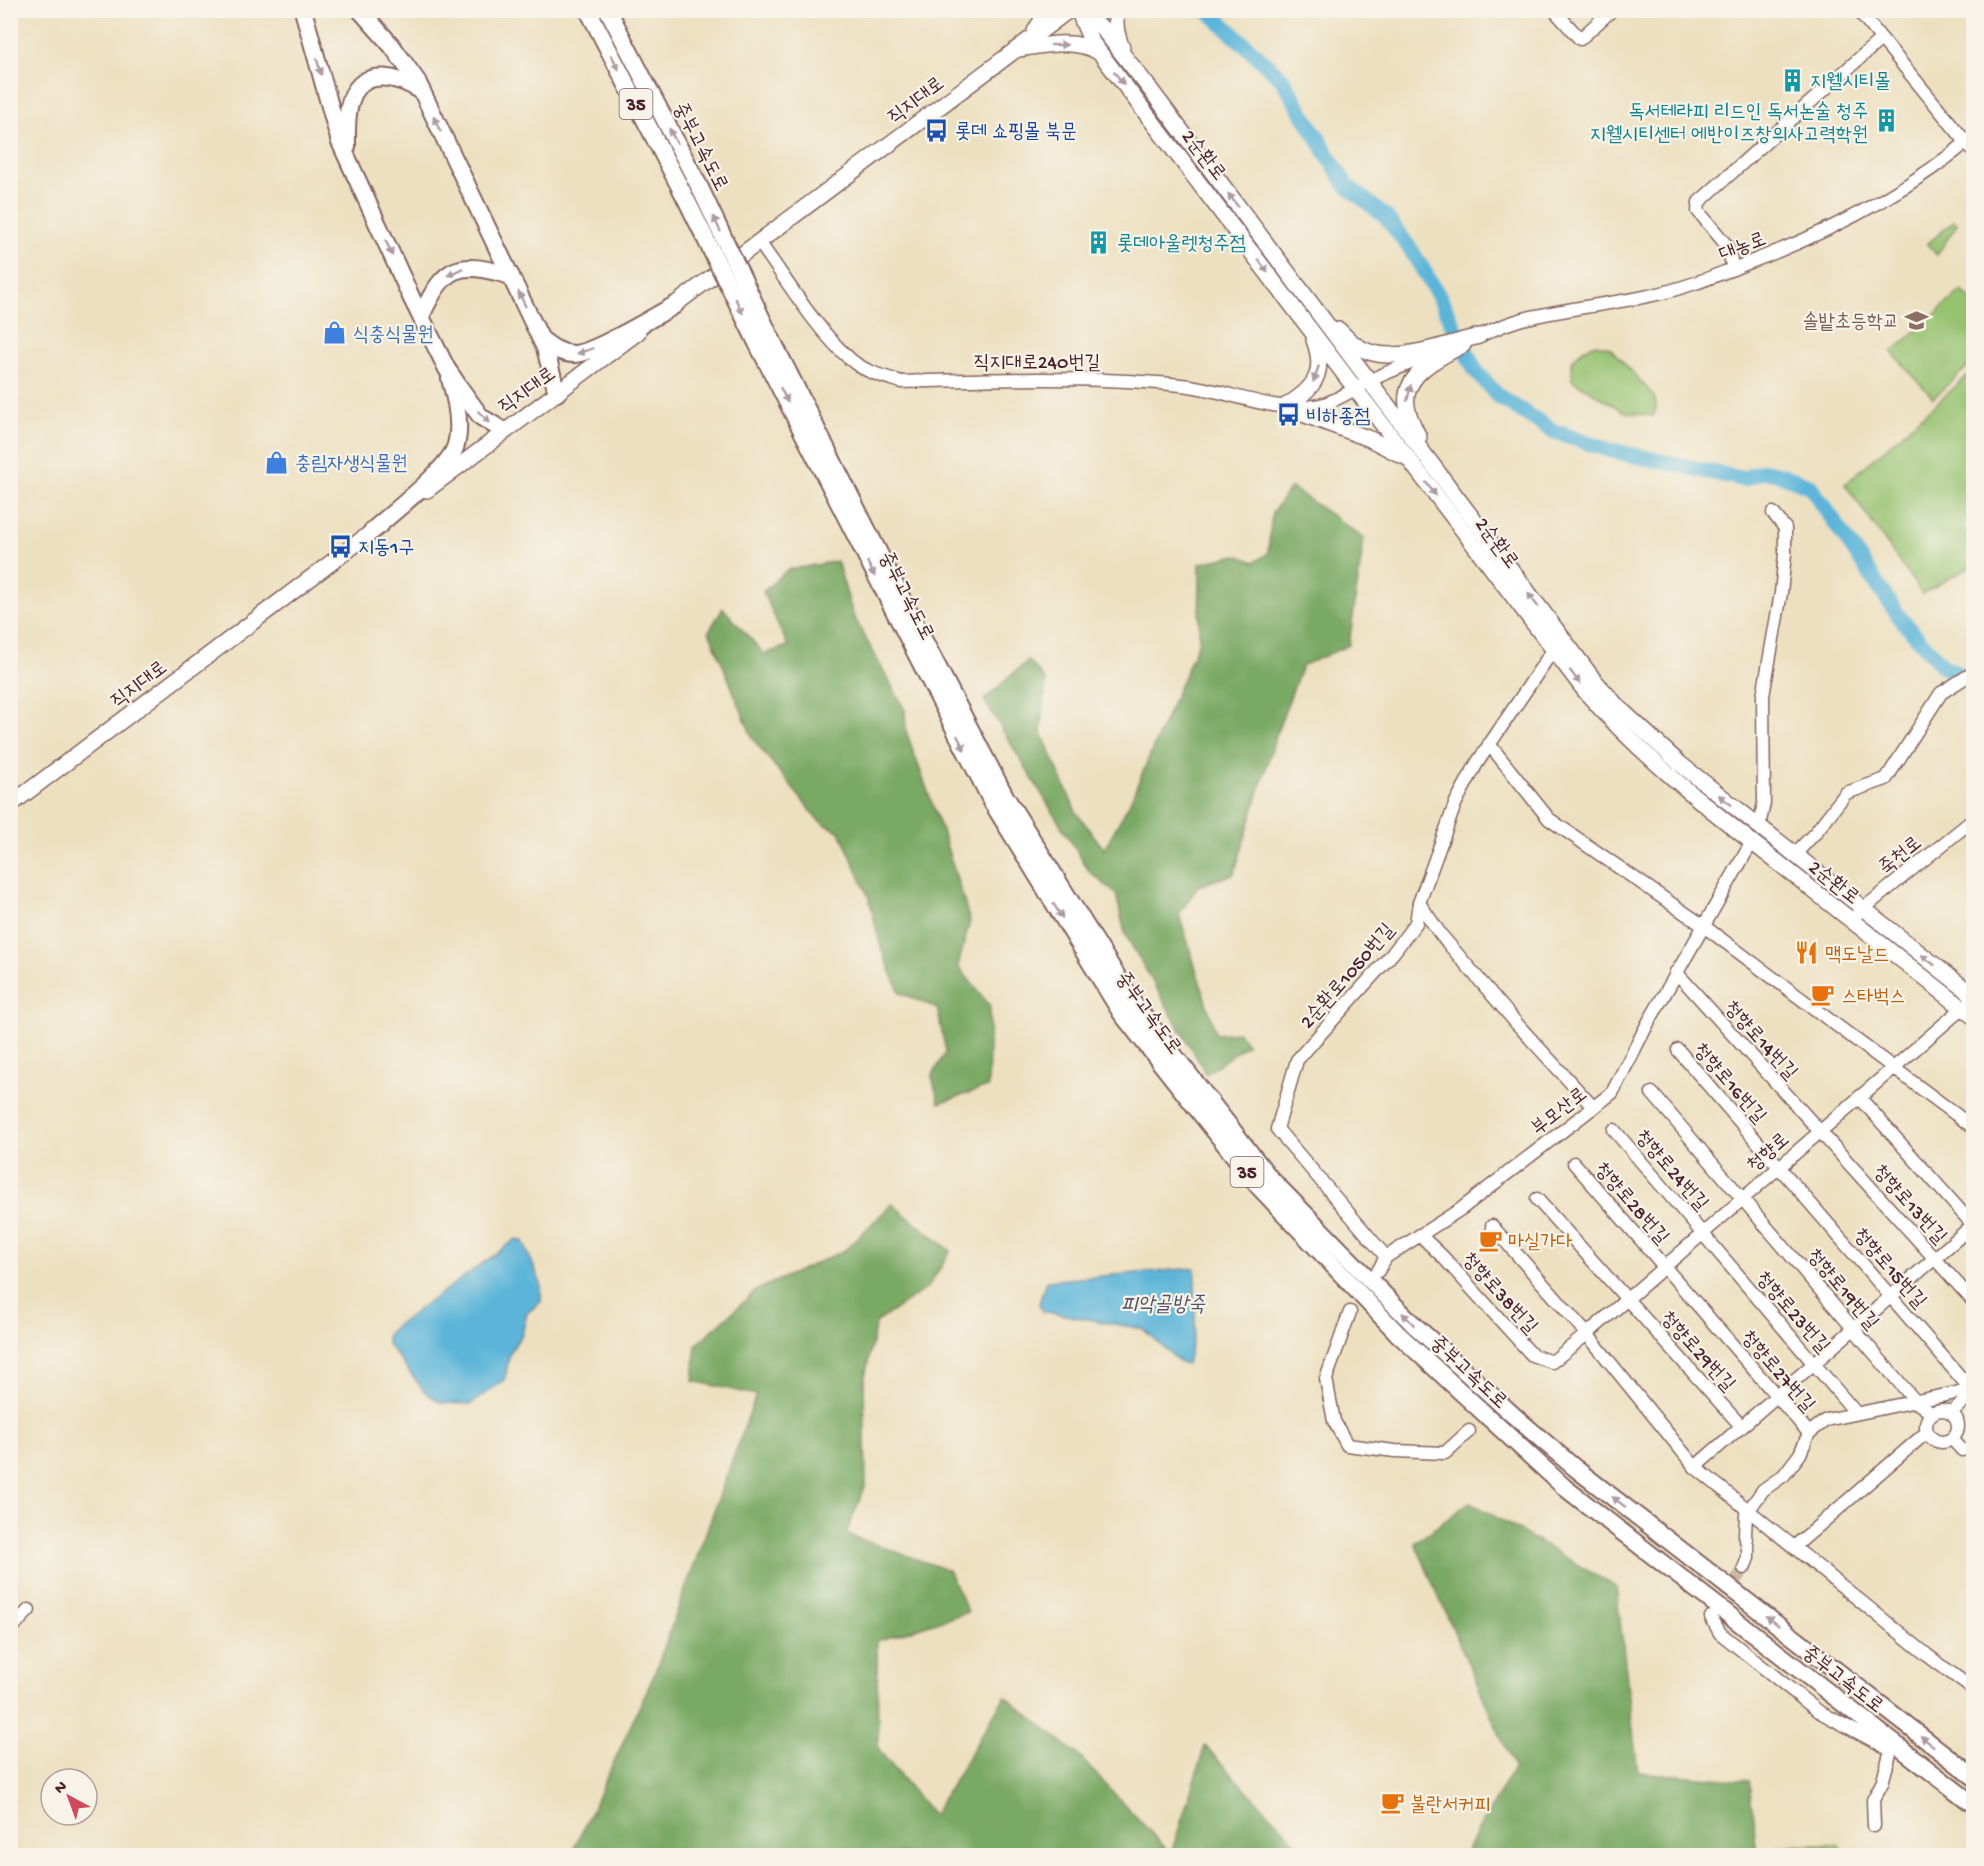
<svg xmlns="http://www.w3.org/2000/svg" width="1984" height="1866" font-family="'Gochi Hand','Poor Story',sans-serif">
  <style>
    .green { fill: #97c371; stroke: #70714e; stroke-width: 1.5 }
    .forest { fill: #79a963; stroke: #626447; stroke-width: 1.5 }
    .water { fill: #5bb5d9; stroke: #526a82; stroke-width: 1.5 }
    .lines { fill: none; stroke-linecap: round; stroke-linejoin: round }
    .river { stroke: #5bb5d9; stroke-width: 16 }
    .minor-tunnel { stroke: #ccb9a2; stroke-width: 12; stroke-dasharray: 12 6; stroke-linecap: butt }
    .minor-casing { stroke: #83635f; stroke-width: 15 }
    .major-casing { stroke: #83635f; stroke-width: 18 }
    .highway-casing { stroke: #83635f; stroke-width: 20 }
    .minor { stroke: #fff; stroke-width: 12 }
    .major { stroke: #fff; stroke-width: 15 }
    .highway { stroke: #fff; stroke-width: 16 }
    .highway-bridge-casing { stroke: #83635f; stroke-width: 20; stroke-linecap: butt }
    .highway-bridge { stroke: #fff; stroke-width: 16 }
    .oneway { fill: #ae9aa0 }
    .labels { text-anchor: middle; stroke-width: 4.5; stroke-linejoin: round; paint-order: stroke }
    .shield { fill: #f7f3e8; stroke: #7e5f64; stroke-width: 1.5 }
    .shield-label { font-size: 18px; font-weight: bold; fill: #4a1f2b }
    .culture-label { font-size: 20px; fill: #0d838f; stroke: #f7f3e8; text-anchor: start }
    .street-label { font-size: 20px; fill: #4a1f2b; stroke: #f7f3e8 }
    .transit-label { font-size: 20px; fill: #164399; stroke: #f7f3e8; text-anchor: start }
    .education-label { font-size: 20px; fill: #785e54; stroke: #f7f3e8; text-anchor: end }
    .shop-label { font-size: 20px; fill: #366cbe; stroke: #f7f3e8; text-anchor: start }
    .food-label { font-size: 20px; fill: #c56008; stroke: #f7f3e8; text-anchor: start }
    .water-label { font-size: 21px; font-style: italic; fill: #505468; stroke: #f7f3e8 }
  </style>
  <rect width="100%" height="100%" fill="#f7f3e8"/>
  <filter id="ink" filterUnits="userSpaceOnUse"><feTurbulence type="fractalNoise" baseFrequency=".0167" numOctaves="2"/><feDisplacementMap in="SourceGraphic" scale="12" xChannelSelector="R" yChannelSelector="G"/><feConvolveMatrix kernelMatrix="1 2 1 2 8 2 1 2 1" color-interpolation-filters="sRGB"/></filter>
  <filter id="wash" filterUnits="userSpaceOnUse"><feTurbulence type="fractalNoise" baseFrequency=".008" numOctaves="4" result="noise"/><feDisplacementMap in="SourceGraphic" scale="24" xChannelSelector="R" yChannelSelector="G"/><feGaussianBlur stdDeviation="1.35" result="paint"/><feColorMatrix in="noise" values="0 0 0 0 0 0 0 0 0 0 0 0 0 0 0 0 0 1.4 0 .05"/><feComposite in="paint" operator="in"/></filter>
  <g filter="url(#wash)">
    <rect width="100%" height="100%" fill="#ede0c0"/>
    <g class="green">
      <polygon points="1954,221 1957,223 1956,226 1937,255 1927,244"/>
      <polygon points="1962,290 1973,303 1973,362 1933,398 1892,352"/>
      <path d="M1596,344L1610,348L1653,395C1657,403 1657,408 1653,416L1625,412L1572,380V361L1583,349Z"/>
      <polygon points="1973,371 1973,565 1922,594 1845,484"/>
      <polygon points="1810,1844 1837,1845 1846,1853 1846,1855 1766,1855 1769,1849"/>
    </g>
    <g class="forest">
      <polygon points="1291,487 1364,538 1349,645 1302,666 1277,732 1234,874 1198,886 1179,914 1216,1034 1239,1032 1247,1044 1206,1074 1125,934 1116,894 1089,871 984,700 1028,660 1046,681 1041,731 1076,812 1104,849 1129,804 1199,641 1200,563 1237,555 1255,562 1268,553 1272,513"/>
      <polygon points="837,561 853,615 905,710 906,731 942,831 970,921 958,966 990,1006 988,1087 939,1103 932,1076 946,1052 937,1008 900,993 881,948 869,898 840,832 819,821 753,739 709,631 723,608 764,654 788,646 763,592 787,570"/>
      <polygon points="892,1204 951,1251 928,1287 876,1323 864,1382 866,1484 846,1534 948,1570 968,1612 877,1641 878,1749 933,1815 1005,1696 1077,1754 1171,1854 1205,1746 1308,1855 571,1855 654,1675 756,1395 693,1381 696,1345 757,1290 845,1250"/>
      <polygon points="1470,1502 1616,1587 1638,1772 1749,1781 1757,1855 1464,1855 1514,1767 1415,1543"/>
    </g>
    <g class="water">
      <polygon points="516,1239 523,1241 541,1284 541,1302 527,1313 522,1334 510,1352 505,1379 471,1404 441,1403 425,1392 387,1343 387,1335 396,1326"/>
      <polygon points="1195,1268 1195,1330 1187,1364 1182,1364 1143,1329 1042,1311 1039,1304 1046,1281"/>
    </g>
    <g class="lines">
      <polyline class="river" points="1207,10 1282,79 1346,185 1386,217 1411,250 1440,298 1475,370 1498,396 1553,431 1609,450 1743,479 1764,471 1782,475 1810,486 1900,618 1943,666 1974,682"/>
    </g>
  </g>
  <g filter="url(#ink)">
    <g class="lines">
      <polyline class="minor-tunnel" points="1715,1612 1744,1568"/>
      <defs>
        <g id="minor">
          <polyline points="1554,10 1580,39 1612,10"/>
          <polyline points="1858,10 1974,152"/>
          <path d="M759,242C786,279 816,330 851,360C865,372 885,377 902,382C995,379 1088,376 1181,385C1226,389 1270,413 1315,406C1334,403 1352,390 1369,381C1391,370 1414,362 1436,353"/>
          <polyline points="1733,269 1728,247 1698,211 1699,202 1881,39"/>
          <path d="M1472,339C1491,331 1508,322 1527,318C1569,308 1612,304 1653,295C1686,288 1717,275 1748,263C1830,232 1907,193 1974,136"/>
          <polyline points="1489,744 1549,819 1705,927 1974,1128"/>
          <polyline points="1759,826 1764,803 1763,696 1781,593 1785,554 1785,528 1773,513"/>
          <polyline points="1795,854 1815,833 1846,793 1886,779 1941,693 1974,672"/>
          <polyline points="1419,903 1441,935 1517,1024 1593,1107"/>
          <polyline points="1858,913 1974,819"/>
          <polyline points="1676,972 1974,1302"/>
          <polyline points="1678,1050 1974,1393"/>
          <polyline points="1652,1093 1916,1402 1931,1413"/>
          <polyline points="1859,1097 1974,1226"/>
          <polyline points="1614,1130 1856,1413"/>
          <polyline points="1574,1163 1809,1433"/>
          <polyline points="1537,1199 1742,1427"/>
          <polyline points="1492,1226 1587,1334 1695,1467 1927,1655 1974,1690"/>
          <polyline points="1420,1235 1443,1257 1532,1355 1552,1362 1587,1334 1974,998"/>
          <polyline points="1386,1257 1277,1129 1297,1060 1393,953 1416,923 1419,903 1456,802 1477,763 1557,644"/>
          <polyline points="1378,1271 1386,1257 1461,1209 1612,1093 1648,1023 1752,842"/>
          <polyline points="1350,1312 1326,1379 1334,1421 1347,1445 1395,1451 1445,1453 1469,1431"/>
          <circle cx="1942" cy="1426" r="16"/>
          <polyline points="1951,1412 1974,1393"/>
          <polyline points="1952,1439 1962,1450"/>
          <polyline points="1695,1467 1974,1224"/>
          <polyline points="1794,1547 1927,1432"/>
          <polyline points="1744,1568 1748,1558 1748,1549 1745,1535 1746,1514 1763,1490 1784,1475 1800,1454 1809,1433 1826,1420 1960,1392 1974,1393"/>
          <polyline points="1711,1617 1720,1633 1818,1711 1891,1750 1882,1783 1873,1800 1874,1826"/>
          <polyline points="10,1630 29,1610"/>
        </g>
        <g id="major">
          <path d="M1078,10L1091,41L1585,691C1643,758 1707,807 1776,861C1842,913 1908,965 1974,1017"/>
          <polyline points="1082,10 1102,28 1147,85 1594,680 1617,706 1679,763 1974,996"/>
          <path d="M1117,10C1114,24 1117,35 1122,48"/>
          <polyline points="1035,31 1048,10"/>
          <path d="M1019,49C1044,45 1076,38 1098,52"/>
          <polyline points="665,312 1069,10"/>
          <path d="M1339,330C1348,340 1360,350 1373,353C1402,361 1450,343 1479,336"/>
          <polyline points="1284,407 1370,439 1403,456"/>
          <path d="M1284,407C1313,390 1327,374 1314,340"/>
          <path d="M1419,437C1414,427 1408,417 1407,406C1402,374 1440,357 1463,345"/>
          <polyline points="427,490 638,332"/>
          <polyline points="10,805 381,525"/>
        </g>
        <g id="highway">
          <polyline points="303,10 340,142 412,299 447,369 460,388 481,417 504,431"/>
          <polyline points="360,10 392,46 417,81 545,348 557,393"/>
          <polyline points="588,10 685,197"/>
          <polyline points="608,10 700,188"/>
          <path d="M347,147C347,131 346,110 353,95C366,67 400,78 420,90"/>
          <path d="M421,316C445,265 457,260 511,276"/>
          <polyline points="769,334 897,589 1005,796 1135,1005 1269,1177 1412,1323 1513,1415 1575,1468 1974,1777"/>
          <path d="M541,339C551,347 561,354 574,354C593,354 655,316 675,305"/>
          <polyline points="757,343 992,802 1122,1014 1258,1186 1398,1334 1564,1487 1974,1805"/>
          <path d="M372,531C392,513 446,471 455,448C462,428 456,399 450,379"/>
        </g>
      </defs>
      <use href="#minor" class="minor-casing"/>
      <use href="#major" class="major-casing"/>
      <use href="#highway" class="highway-casing"/>
      <use href="#minor" class="minor"/>
      <use href="#major" class="major"/>
      <use href="#highway" class="highway"/>
      <defs>
        <g id="highway-bridge">
          <polyline points="700,188 769,334"/>
          <polyline points="685,197 757,343"/>
        </g>
      </defs>
      <use href="#highway-bridge" class="highway-bridge-casing"/>
      <use href="#highway-bridge" class="highway-bridge"/>
    </g>
    <defs><path id="oneway-solid" d="M-6-.8H1V-3.2L6.5 0L1 3.2V.8H-6Z" transform="scale(1.5)"/></defs>
    <g class="oneway">
      <use href="#oneway-solid" transform="translate(1059 45) rotate(-1)"/>
      <use href="#oneway-solid" transform="translate(615 62) rotate(63)"/>
      <use href="#oneway-solid" transform="translate(319 67) rotate(74)"/>
      <use href="#oneway-solid" transform="translate(1119 78) rotate(52)"/>
      <use href="#oneway-solid" transform="translate(437 124) rotate(-115)"/>
      <use href="#oneway-solid" transform="translate(673 136) rotate(-117)"/>
      <use href="#oneway-solid" transform="translate(1233 200) rotate(-127)"/>
      <use href="#oneway-solid" transform="translate(717 224) rotate(-115)"/>
      <use href="#oneway-solid" transform="translate(389 248) rotate(65)"/>
      <use href="#oneway-solid" transform="translate(1263 266) rotate(53)"/>
      <use href="#oneway-solid" transform="translate(455 272) rotate(154)"/>
      <use href="#oneway-solid" transform="translate(522 299) rotate(-115)"/>
      <use href="#oneway-solid" transform="translate(739 306) rotate(64)"/>
      <use href="#oneway-solid" transform="translate(585 351) rotate(161)"/>
      <use href="#oneway-solid" transform="translate(1316 374) rotate(109)"/>
      <use href="#oneway-solid" transform="translate(1409 393) rotate(-77)"/>
      <use href="#oneway-solid" transform="translate(784 395) rotate(63)"/>
      <use href="#oneway-solid" transform="translate(484 417) rotate(44)"/>
      <use href="#oneway-solid" transform="translate(1431 489) rotate(53)"/>
      <use href="#oneway-solid" transform="translate(871 569) rotate(63)"/>
      <use href="#oneway-solid" transform="translate(1533 600) rotate(-127)"/>
      <use href="#oneway-solid" transform="translate(1575 677) rotate(53)"/>
      <use href="#oneway-solid" transform="translate(961 743) rotate(63)"/>
      <use href="#oneway-solid" transform="translate(1725 800) rotate(-142)"/>
      <use href="#oneway-solid" transform="translate(1058 911) rotate(58)"/>
      <use href="#oneway-solid" transform="translate(1928 960) rotate(-142)"/>
      <use href="#oneway-solid" transform="translate(1408 1319) rotate(-135)"/>
      <use href="#oneway-solid" transform="translate(1619 1502) rotate(-142)"/>
      <use href="#oneway-solid" transform="translate(1773 1621) rotate(-142)"/>
      <use href="#oneway-solid" transform="translate(1927 1741) rotate(-142)"/>
    </g>
  </g>
  <defs>
    <symbol id="building-bare" viewBox="-9 -9 18 18"><path d="M-4-6H4V6H1V3H-1V6H-4ZM-2.5-4.3h1.7v1.8h-1.7ZM.8-4.3h1.7v1.8H.8ZM-2.5-1h1.7V.8h-1.7ZM.8-1h1.7V.8H.8Z" fill="#0f9aa8" stroke="#f7f3e8" stroke-width="2.5" paint-order="stroke"/></symbol>
    <symbol id="bus-bare" viewBox="-9 -9 18 18"><path d="M-5-6H5V4H4V6H2V4H-2V6H-4V4H-5ZM-3.5-4V0h7V-4ZM-3.5 1.2v1.5H-2V1.2ZM2 1.2v1.5H3.5V1.2Z" fill="#1a4fb4" stroke="#f7f3e8" stroke-width="2.5" paint-order="stroke"/></symbol>
    <symbol id="school-bare" viewBox="-9 -9 18 18"><path d="M0-5L7-2L0 1L-7-2ZM-4 1L0 2.5L4 1V4Q0 6-4 4Z" fill="#8d6e63" stroke="#f7f3e8" stroke-width="2.5" paint-order="stroke"/></symbol>
    <symbol id="shop-bare" viewBox="-9 -9 18 18"><path d="M-5-2.5h2.3a2.7 3.5 0 0 1 5.4 0H5L5.5 6h-11ZM-1.5-2.5h3a1.5 2.3 0 0 0-3 0Z" fill="#3f7fe0" stroke="#f7f3e8" stroke-width="2.5" paint-order="stroke"/></symbol>
    <symbol id="restaurant-bare" viewBox="-9 -9 18 18"><path d="M-5-6h1v4h1v-4h1v4h1v-4h1v5L-1.5 .5V6h-2V.5L-5-1ZM5-6V6H3V1.5H1.5Q1.5-4 5-6Z" fill="#e8710a" stroke="#f7f3e8" stroke-width="2.5" paint-order="stroke"/></symbol>
    <symbol id="cafe-bare" viewBox="-9 -9 18 18"><path d="M-5.5-4.5H6V0H3Q3 3.5 0 3.5H-2.5Q-5.5 3.5-5.5 0ZM3-3.2v2h1.7v-2ZM-6 4.5H4V6H-6Z" fill="#e8710a" stroke="#f7f3e8" stroke-width="2.5" paint-order="stroke"/></symbol>
  </defs>
  <g fill-rule="evenodd">
    <use href="#building-bare" x="1776" y="64" width="33" height="33"/>
    <use href="#building-bare" x="1870" y="104" width="33" height="33"/>
    <use href="#bus-bare" x="920" y="114" width="33" height="33"/>
    <use href="#building-bare" x="1082" y="226" width="33" height="33"/>
    <use href="#school-bare" x="1900" y="304" width="33" height="33"/>
    <use href="#shop-bare" x="318" y="316" width="33" height="33"/>
    <use href="#bus-bare" x="1272" y="398" width="33" height="33"/>
    <use href="#shop-bare" x="260" y="446" width="33" height="33"/>
    <use href="#bus-bare" x="324" y="530" width="33" height="33"/>
    <use href="#restaurant-bare" x="1790" y="936" width="33" height="33"/>
    <use href="#cafe-bare" x="1806" y="978" width="33" height="33"/>
    <use href="#cafe-bare" x="1474" y="1224" width="33" height="33"/>
    <use href="#cafe-bare" x="1376" y="1786" width="33" height="33"/>
  </g>
  <g class="labels">
    <g class="shield">
      <rect x="619.5" y="89" width="33" height="30" rx="4.5"/>
      <rect x="1230.5" y="1157" width="33" height="30" rx="4.5"/>
    </g>
    <g class="shield-label">
      <text x="636" y="110">35</text>
      <text x="1247" y="1178">35</text>
    </g>
    <g class="culture-label">
      <text x="1810" y="87">지웰시티몰</text>
      <text x="1868" y="117" text-anchor="end">독서테라피 리드인 독서논술 청주<tspan x="1868" dy="23">지웰시티센터 에반이즈창의사고력학원</tspan></text>
      <text x="1117" y="249">롯데아울렛청주점</text>
    </g>
    <g class="street-label">
      <text transform="translate(915 99) rotate(-37)" y="7">직지대로</text>
      <text transform="translate(702 146) rotate(63)" y="7">중부고속도로</text>
      <text transform="translate(1205 154) rotate(52)" y="7">2순환로</text>
      <text transform="translate(1742 245) rotate(-21)" y="7">대농로</text>
      <text x="1037" y="368">직지대로240번길</text>
      <text transform="translate(526 389) rotate(-36)" y="7">직지대로</text>
      <text transform="translate(1498 542) rotate(53)" y="7">2순환로</text>
      <text transform="translate(908 595) rotate(63)" y="7">중부고속도로</text>
      <text transform="translate(138 683) rotate(-37)" y="7">직지대로</text>
      <text transform="translate(1899 854) rotate(-39)" y="7">죽천로</text>
      <text transform="translate(1835 881) rotate(38)" y="7">2순환로</text>
      <text transform="translate(1346 975) rotate(-49)" y="7">2순환로1050번길</text>
      <text transform="translate(1150 1012) rotate(54)" y="7">중부고속도로</text>
      <text transform="translate(1762 1039) rotate(48)" y="7">청향로14번길</text>
      <text transform="translate(1731 1082) rotate(49)" y="7">청향로16번길</text>
      <text transform="translate(1558 1110) rotate(-38)" y="7">부모산로</text>
      <text transform="translate(1767 1151) rotate(-41)" y="7">청향로</text>
      <text transform="translate(1673 1169) rotate(49)" y="7">청향로24번길</text>
      <text transform="translate(1633 1202) rotate(49)" y="7">청향로28번길</text>
      <text transform="translate(1911 1203) rotate(48)" y="7">청향로13번길</text>
      <text transform="translate(1891 1267) rotate(49)" y="7">청향로15번길</text>
      <text transform="translate(1844 1288) rotate(50)" y="7">청향로19번길</text>
      <text transform="translate(1501 1292) rotate(48)" y="7">청향로38번길</text>
      <text transform="translate(1794 1311) rotate(49)" y="7">청향로23번길</text>
      <text transform="translate(1699 1350) rotate(48)" y="7">청향로29번길</text>
      <text transform="translate(1779 1370) rotate(49)" y="7">청향로27번길</text>
      <text transform="translate(1470 1371) rotate(43)" y="7">중부고속도로</text>
      <text transform="translate(1844 1678) rotate(38)" y="7">중부고속도로</text>
    </g>
    <g class="transit-label">
      <text x="955" y="137">롯데 쇼핑몰 북문</text>
      <text x="1306" y="422">비하종점</text>
      <text x="358" y="553">지동1구</text>
    </g>
    <g class="education-label">
      <text x="1899" y="327">솔밭초등학교</text>
    </g>
    <g class="shop-label">
      <text x="353" y="340">식충식물원</text>
      <text x="295" y="469">충림자생식물원</text>
    </g>
    <g class="food-label">
      <text x="1825" y="960">맥도날드</text>
      <text x="1841" y="1002">스타벅스</text>
      <text x="1508" y="1247">마실가다</text>
      <text x="1410" y="1810">불란서커피</text>
    </g>
    <g class="water-label">
      <text x="1163" y="1310">피악골방죽</text>
    </g>
  </g>
  <rect width="1984" height="1866" fill="none" stroke="#f7f3e8" stroke-width="36"/>
  <g transform="translate(69 1797) rotate(319)"><circle r="28" fill="#f7f3e8" stroke="#b29e9c" stroke-width="1.5"/>
  <path d="M0-4.5L10 22L0 15L-10 22Z" fill="#d1495b"/>
  <text y="-9" font-size="16" font-weight="bold" text-anchor="middle" fill="#4a1f2b">N</text>
  </g>
</svg>
